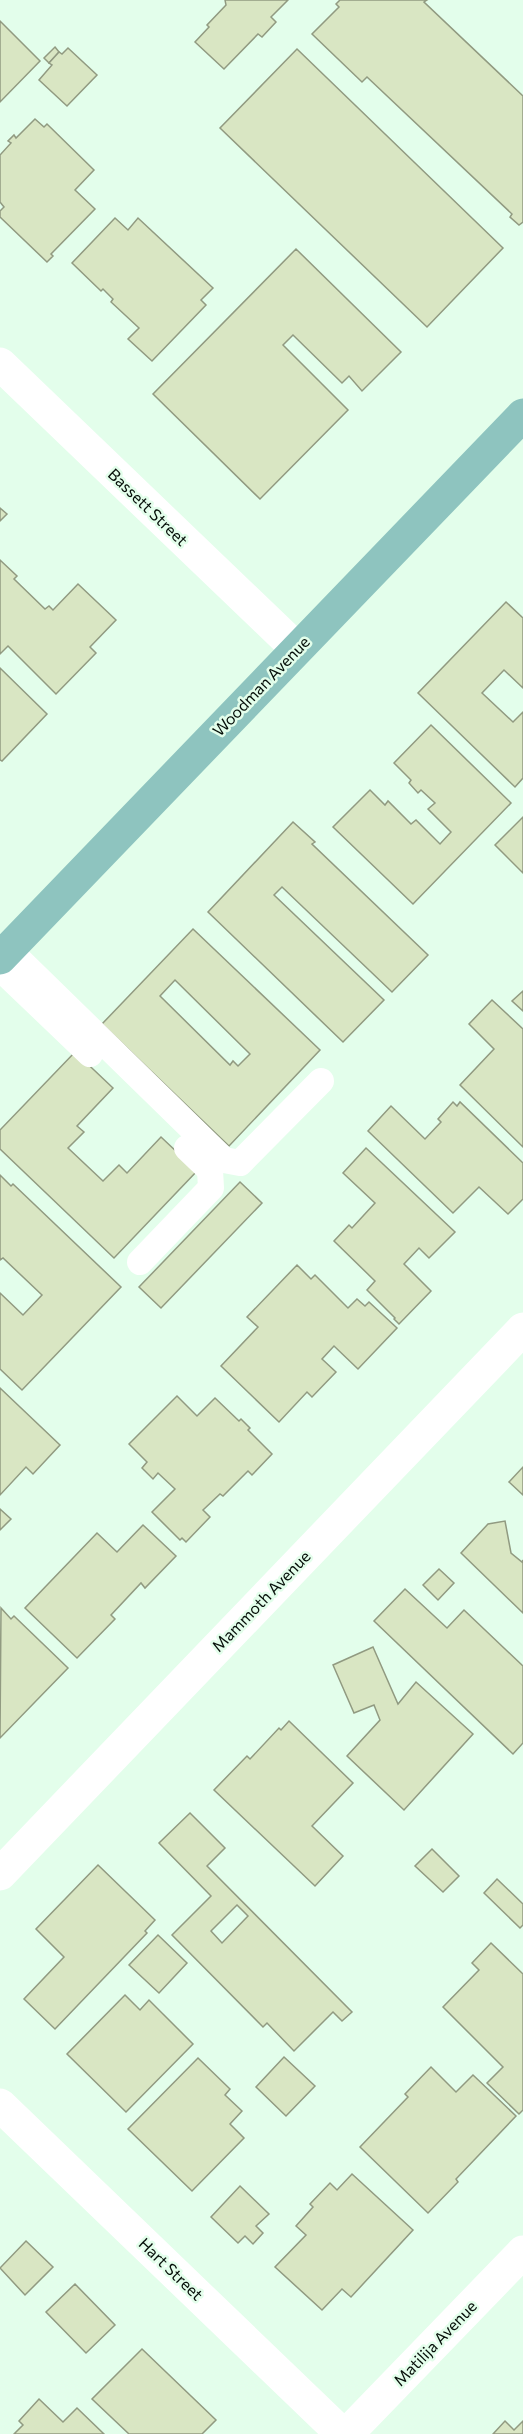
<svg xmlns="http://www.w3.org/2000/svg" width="523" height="2434" font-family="Commissioner,sans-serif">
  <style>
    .building { fill: #d9e6c3; stroke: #919a81; stroke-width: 1.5; fill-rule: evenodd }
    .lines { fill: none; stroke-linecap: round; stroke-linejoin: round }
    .service { stroke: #fff; stroke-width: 26 }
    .minor { stroke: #fff; stroke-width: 33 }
    .primary { stroke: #8ec4bf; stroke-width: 33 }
    .labels { text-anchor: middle; stroke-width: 5; stroke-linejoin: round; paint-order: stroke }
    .street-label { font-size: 16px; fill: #050e08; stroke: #e3feeb }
  </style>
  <rect width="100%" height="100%" fill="#e3feeb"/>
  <g class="building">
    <polygon points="225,0 288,0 271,17 276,22 262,37 258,34 224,69 195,42 209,27 207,25 226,5"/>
    <polygon points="340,0 427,0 424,2 523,96 523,222 519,225 510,217 512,214 367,77 362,82 312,34 339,7 336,4"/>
    <polygon points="0,21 40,61 0,102"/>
    <polygon points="55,47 59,52 49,63 44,58"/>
    <polygon points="68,48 97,75 67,106 39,80 52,65 49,63 59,52 62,54"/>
    <polygon points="297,49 503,248 427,327 220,128"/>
    <polygon points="35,119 44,127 47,124 94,170 75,190 95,209 51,254 53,256 47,262 0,217 0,211 4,207 0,202 0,155 11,143 8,141 14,135 16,138"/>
    <polygon points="115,218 128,230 138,218 213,288 201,300 206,305 152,361 128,339 139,328 111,302 113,299 103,289 101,291 72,263"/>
    <polygon points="296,249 401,352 362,391 349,376 342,383 293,335 283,345 348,410 260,499 153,394"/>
    <polygon points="0,508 7,514 0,521"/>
    <polygon points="0,560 17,576 14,579 45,609 49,606 53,610 78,584 116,620 90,647 96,653 56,694 8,646 0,654"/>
    <polygon points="506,602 523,618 523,688 504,670 482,693 513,722 523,712 523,778 515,787 418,693"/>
    <polygon points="0,668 47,714 2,761 0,760"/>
    <polygon points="431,725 511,803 413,904 333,827 370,790 385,805 388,801 411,824 416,820 440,844 451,832 428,809 435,803 421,790 418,793 409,783 411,780 394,763"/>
    <polygon points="523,817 523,873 495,845"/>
    <polygon points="293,822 315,842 312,844 428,955 392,992 282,887 274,895 384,1000 343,1042 208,912"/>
    <path d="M193,929L320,1050L229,1146L102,1024ZM175,980L250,1054L238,1066L233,1061L230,1065L160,996Z"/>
    <polygon points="523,991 523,1011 512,1001"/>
    <polygon points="492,1000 523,1029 523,1147 460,1085 494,1049 469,1024"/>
    <polygon points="75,1052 113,1088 77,1126 84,1132 68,1148 103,1181 119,1165 127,1173 161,1137 197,1171 114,1258 0,1149 0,1130"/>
    <polygon points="453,1102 457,1106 460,1102 523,1163 523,1199 508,1214 479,1187 453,1213 368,1131 391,1106 425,1139 441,1122 438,1119"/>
    <polygon points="366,1148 455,1232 429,1258 419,1248 404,1264 431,1291 399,1324 394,1319 395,1318 367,1290 375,1281 334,1241 349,1225 352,1228 375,1203 343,1173"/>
    <polygon points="0,1175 11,1186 13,1184 121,1287 22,1390 0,1369 0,1293 23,1315 42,1295 3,1258 0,1260"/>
    <polygon points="240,1182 262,1203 161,1308 139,1287"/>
    <polygon points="297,1265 311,1279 315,1275 348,1308 357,1299 365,1306 369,1302 397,1328 358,1369 334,1346 322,1359 336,1372 312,1397 307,1392 279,1422 221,1366 258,1327 247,1317"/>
    <polygon points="0,1388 60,1445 33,1474 26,1467 0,1495"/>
    <polygon points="177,1396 197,1416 215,1398 239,1421 241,1419 250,1428 248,1430 272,1454 252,1475 248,1471 223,1496 220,1494 203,1510 210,1517 186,1542 182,1538 180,1540 152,1512 175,1489 158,1473 153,1479 142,1468 147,1462 129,1444"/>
    <polygon points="523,1467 523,1495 509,1482"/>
    <polygon points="0,1509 11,1519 0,1530"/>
    <polygon points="505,1521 511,1553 522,1562 523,1560 523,1613 461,1553 488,1524"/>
    <polygon points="143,1525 176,1556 145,1588 141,1583 111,1615 115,1619 77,1658 25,1608 97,1533 117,1552"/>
    <polygon points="439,1569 454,1583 438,1600 423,1585"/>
    <polygon points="405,1589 447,1628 464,1610 523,1666 523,1743 513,1754 374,1621"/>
    <polygon points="1,1608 11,1619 14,1616 68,1668 0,1738"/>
    <polygon points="373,1647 398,1704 416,1682 473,1734 404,1810 347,1756 380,1720 374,1705 354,1713 333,1665"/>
    <polygon points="289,1721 353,1783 312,1826 343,1856 315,1886 214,1790 247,1756 250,1759 279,1728 281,1730"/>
    <path d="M190,1813L225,1848L207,1866L352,2012L342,2021L333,2012L294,2051L267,2023L263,2027L172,1935L211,1896L159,1843ZM237,1905L248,1916L222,1943L211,1931Z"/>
    <polygon points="432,1849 459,1876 443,1892 415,1866"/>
    <polygon points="98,1865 155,1920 145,1931 147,1933 55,2029 24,1999 64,1957 36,1929"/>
    <polygon points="497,1879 523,1904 523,1925 520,1928 484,1893"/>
    <polygon points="158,1935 187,1963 159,1993 129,1965"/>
    <polygon points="491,1943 523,1974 523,2110 519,2114 487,2083 503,2067 443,2007 479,1970 472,1963"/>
    <polygon points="125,1995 140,2010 149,2000 193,2044 126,2112 67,2054"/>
    <polygon points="284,2057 315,2086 286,2116 256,2087"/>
    <polygon points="198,2058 230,2089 225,2095 242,2111 230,2124 244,2138 192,2191 128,2129"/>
    <polygon points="431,2067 456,2092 473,2075 516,2116 456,2179 458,2182 428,2213 360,2147 408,2097 405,2094"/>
    <polygon points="352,2174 413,2230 351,2297 342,2289 322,2310 275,2267 306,2235 296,2226 313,2207 310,2204 330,2183 337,2190"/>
    <polygon points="240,2186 269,2214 256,2226 263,2233 253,2244 245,2236 238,2243 211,2217"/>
    <polygon points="26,2241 53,2267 25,2295 0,2268"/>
    <polygon points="75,2284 115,2325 86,2353 46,2312"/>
    <polygon points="142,2349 216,2420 202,2434 129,2434 92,2399"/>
    <polygon points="39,2399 63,2422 77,2408 104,2434 14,2434 23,2425 19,2421"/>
    <polygon points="505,2421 514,2430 523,2421 523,2434 493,2434"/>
  </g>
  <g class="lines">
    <g class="service">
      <polyline points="8,949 224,1160 240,1163 321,1081"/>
      <polyline points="0,968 90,1054"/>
      <polyline points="140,1262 211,1188 210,1170 187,1148"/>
    </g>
    <g class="minor">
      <polyline points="0,364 296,648"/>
      <polyline points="0,1874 523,1329"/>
      <polyline points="0,2105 342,2434"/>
      <polyline points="347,2434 523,2252"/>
    </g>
    <polyline class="primary" points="0,958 523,415"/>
  </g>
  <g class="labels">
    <g class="street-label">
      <text transform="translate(148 507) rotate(44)" y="6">Bassett Street</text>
      <text transform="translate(261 686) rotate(-46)" y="6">Woodman Avenue</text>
      <text transform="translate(261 1601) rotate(-46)" y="6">Mammoth Avenue</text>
      <text transform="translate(171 2269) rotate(44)" y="6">Hart Street</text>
      <text transform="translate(435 2343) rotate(-46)" y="6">Matilija Avenue</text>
    </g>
  </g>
</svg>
